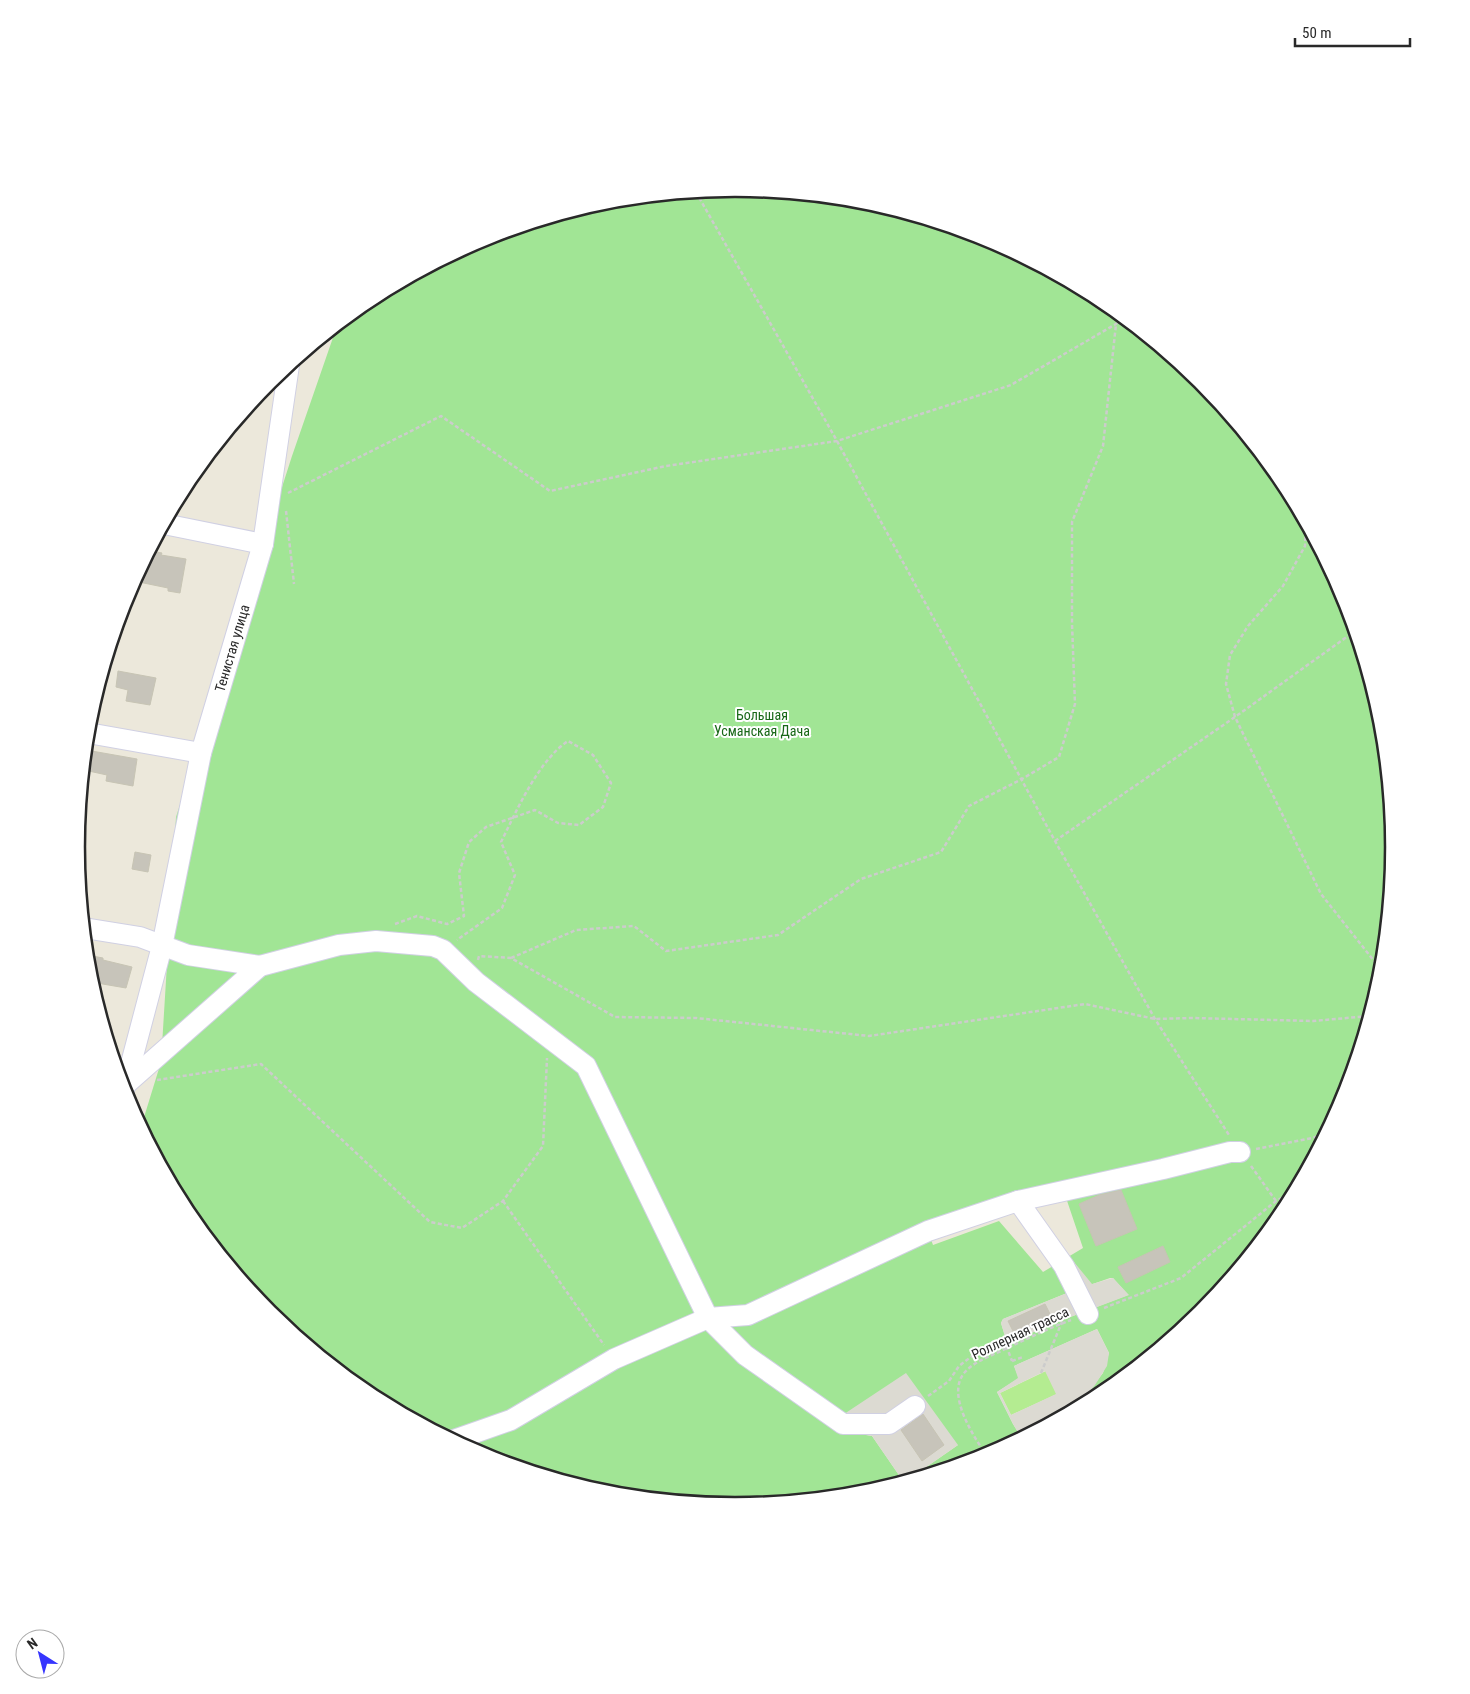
<svg xmlns="http://www.w3.org/2000/svg" width="1470" height="1694" viewBox="0 0 1470 1694" font-family="'Roboto Condensed',sans-serif">
<style>
.green{fill:#a1e595;fill-rule:evenodd}
.pitch{fill:#b4ec91}
.plaza{fill:#dcdad2;fill-rule:evenodd}
.building{fill:#c7c4ba;stroke:#c7c4b4}
.lines{fill:none;stroke-linecap:round;stroke-linejoin:round}
.minor-casing{stroke:#d0d0e3;stroke-width:22}
.path{stroke:#ccc;stroke-width:2.5;stroke-dasharray:4 2.5;stroke-linecap:butt}
.minor{stroke:#fff;stroke-width:20}
.path-bridge{stroke:#ccc;stroke-width:2.5;stroke-dasharray:4 2.5;stroke-linecap:butt}
.labels{text-anchor:middle;dominant-baseline:central;stroke-width:4;stroke-linejoin:round;paint-order:stroke}
.street-label{font-size:14px;fill:#292929;stroke:#fff}
.park-label{font-size:14px;fill:#196818;stroke:#fff}
.rim{fill:none;stroke:#292929;stroke-width:2.5}
</style>
<rect width="100%" height="100%" fill="#ece8db"/>
<path class="green" d="M735,188l129,13 123,38 114,60 100,82 82,100 61,114 37,124 13,128 -13,129 -38,123 -60,114 -82,100 -100,82 -25,13 27,-35 6,-20 -12,-24 -83,37 5,12 -22,14 16,32 8,13 -34,19 -21,6 -4,-4 -14,9 -39,12 49,-34 -104,-12 18,3 31,45 -40,12 -128,13 -129,-13 -123,-38 -114,-60 -100,-82 -82,-100 -46,-86 20,-65 15,-245 116,-361 45,-130 32,-27 114,-61 124,-37zM1061,1183l22,65 -40,24 -44,-51 -66,24 -7,-19zM1110,1278h3l15,17 -63,24 -58,24 -6,-20 2,-4 64,-26z"/>
<path class="pitch" d="M1046,1371l11,23 -46,21 -11,-22z"/>
<path class="plaza" d="M1074,1262l18,22 21,-6 16,17 -64,24 -58,24 -6,-20 2,-4 64,-26 -9,-21z
M1097,1329l12,24 -2,13 -12,19 -19,23 -55,29 -8,-13 -16,-32 21,-14 -4,-12zM1045,1371l11,23 -45,21 -11,-22z
M906,1373l52,72 -49,34 -6,2 -31,-45 -18,-3 -22,-11z"/>
<path class="building" d="M150,551l12,2 -1,2 25,4 -6,34 -12,-2v-3l-34,-7z
M118,671l38,7 -6,27 -24,-4 2,-11 -12,-3z
M86,750l51,9 -4,27 -27,-5 1,-6 -23,-5z
M135,852l16,3 -3,17 -16,-3z
M87,955l16,3v2l29,7 -6,21 -35,-6z
M1121,1190l16,39 -41,17 -17,-42 20,-9z
M1163,1246l7,16 -44,21 -8,-16z
M1045,1304l6,12 -37,17 -6,-12z
M923,1414l21,31 -22,16 -21,-31z"/>
<g class="lines">
<g class="minor-casing">
<g id="minor">
<path d="M164,524l99,20"/>
<path d="M88,733l113,20"/>
<path d="M84,928l56,9 48,18 72,11 -135,119"/>
<path d="M260,966l79,-21 37,-4 57,5 10,4 33,32 110,84 122,252 37,37 98,69h46l26,-18"/>
<path id="s1" d="M124,1090l38,-144 39,-193 62,-209 26,-179"/>
<path d="M1018,1201l145,-32 67,-17h10"/>
<path d="M454,1440l57,-20 103,-61 94,-41 40,-3 180,-84 90,-30 46,65 24,48"/>
</g>
</g>
<path class="path" d="M696,192l141,249 218,400 100,178 74,116
M288,493l153,-77 109,75 116,-25 171,-25 174,-56 105,-61 6,-7
M286,511l8,73
M1306,524l-1,22 -22,40 -35,40 -18,29 -4,29 9,33 86,177 61,77
M1055,841l180,-124 120,-86
M395,924l22,-8 30,8 17,-8 -5,-43 10,-31 17,-15 49,-17 23,13 21,2 24,-18 8,-24 -18,-28 -25,-14c-30,20 -51,69 -67,101l14,33 -13,33 -45,32
M511,958l65,-28 58,-4 32,25 112,-16 83,-56 80,-27 28,-46 53,-27 37,-22 16,-53 -3,-81v-101l31,-76 13,-122
M478,960l1,-4 32,2 104,59 81,1 173,18 216,-32 70,15 38,-1 120,3 56,-5
M157,1080l104,-16 169,158 32,6 41,-27 40,-55 4,-88
M1256,1149l56,-11 13,-4
M1251,1166l25,35
M503,1201l101,144
M1104,1308l77,-30 95,-77 19,-10
M1004,1340l9,-3
M1012,1361l11,-4
M1041,1373l25,-61
M928,1396l21,-15 10,-15 21,-16 88,-40
M480,1454l7,-7
M987,1456c-13,-19 -42,-62 -22,-84 9,-10 23,-15 36,-21 23,-11 46,-22 70,-31"/>
<use href="#minor" class="minor"/>
<path class="path-bridge" d="M1004,1340l8,21"/>
</g>
<g class="labels">
<g class="street-label">
<text stroke="none"><textPath href="#s1" startOffset="455">Тенистая улица</textPath></text>
<text transform="translate(1020 1333) rotate(-25)">Роллерная трасса</text>
</g>
<g class="park-label">
<text x="762" y="715">Большая<tspan x="762" dy="16">Усманская Дача</tspan></text>
</g>
</g>
<path d="M0 0H1470V1694H0ZM85 847a650 650 0 1 1 1300 0a650 650 0 1 1-1300 0Z" fill="#fff" fill-rule="evenodd"/>
<path class="rim" d="M85 847a650 650 0 1 1 1300 0a650 650 0 1 1-1300 0Z"/>
<g transform="translate(40 1654) rotate(324)"><circle r="24" fill="#ffffff" stroke="#a9a9a9"/>
<path d="M0-4L9 19L0 12L-9 19Z" fill="#3635fe"/>
<text y="-8" font-size="14" font-weight="bold" text-anchor="middle" fill="#292929">N</text>
</g>
<path d="M1295 38v8h115v-8" fill="none" stroke="#292929" stroke-width="2.5"/>
<text x="1302" y="38" font-size="15" fill="#292929" stroke="#ffffff" stroke-width="4" paint-order="stroke">50 m</text>
</svg>
